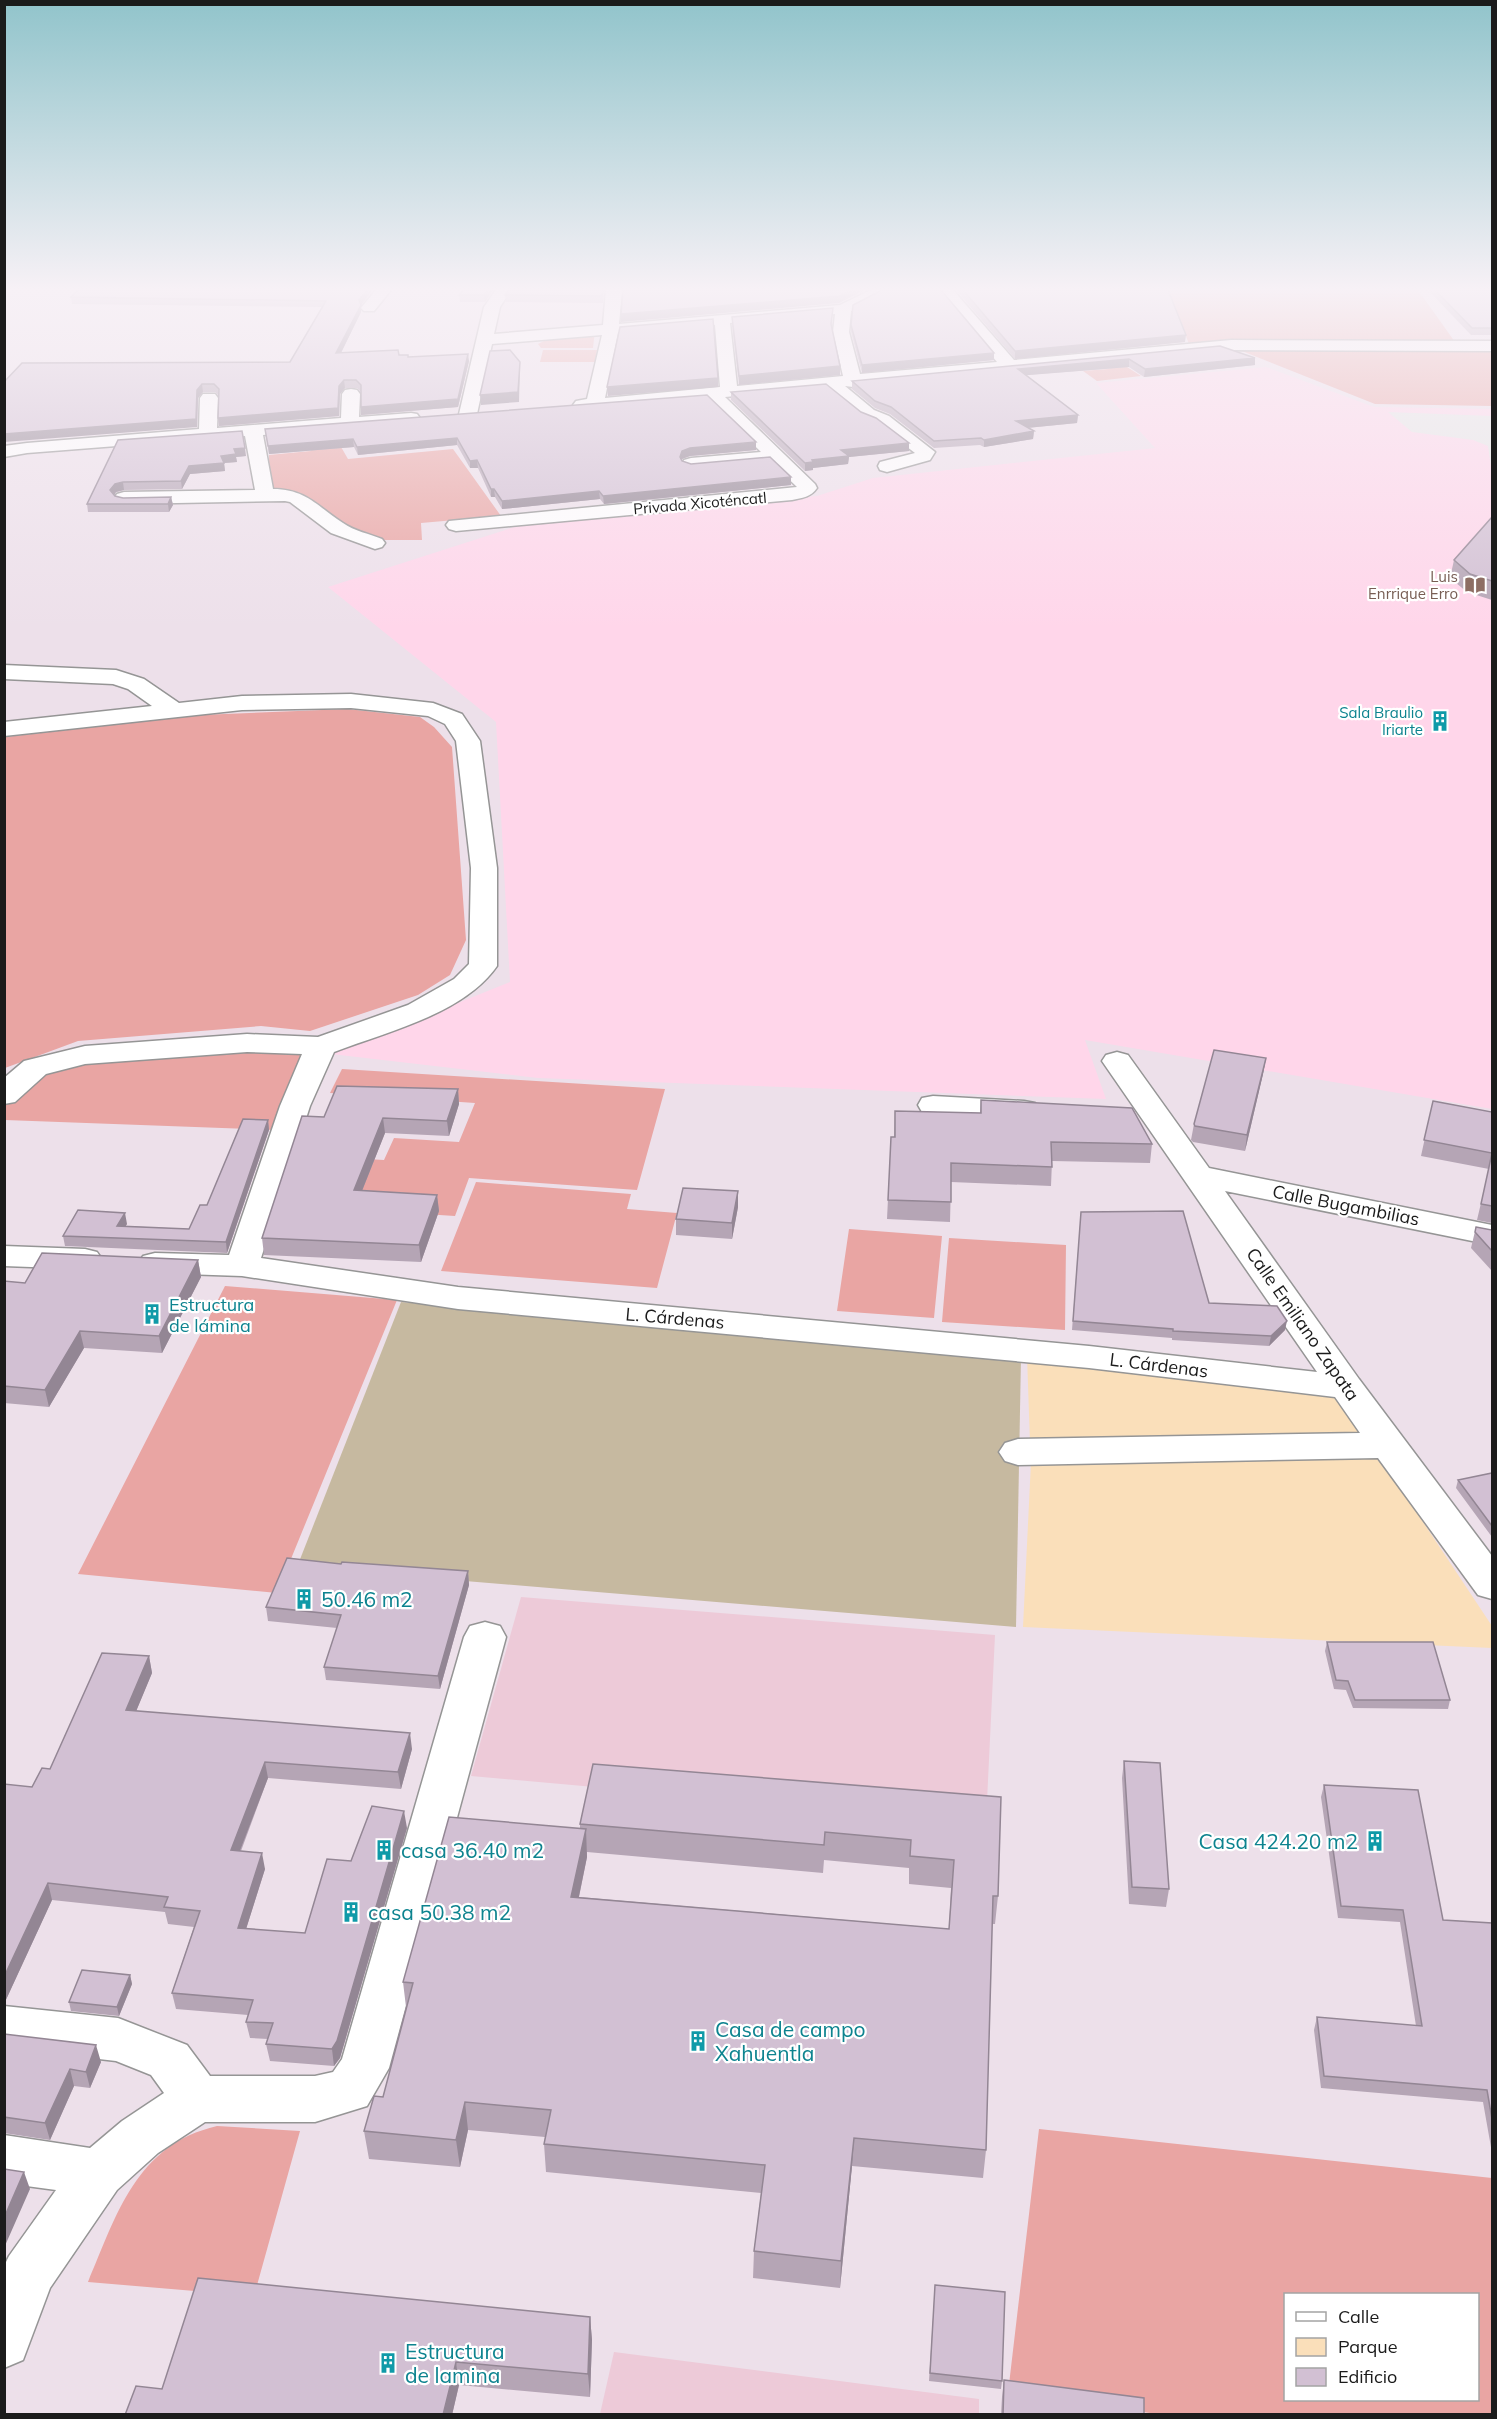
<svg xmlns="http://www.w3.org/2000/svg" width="1497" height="2419" viewBox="0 0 1497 2419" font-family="Mulish,sans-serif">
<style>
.education{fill:#ffd6ea}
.farmland{fill:#edcad8}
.grass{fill:#e9a5a3;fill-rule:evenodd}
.cemetery{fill:#c6b9a0}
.park{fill:#fadfba}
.parking{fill:#e7e7e7}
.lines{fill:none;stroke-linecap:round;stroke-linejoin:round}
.minor-casing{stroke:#959595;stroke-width:3}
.minor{fill:#fff;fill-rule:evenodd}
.wall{fill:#b5a5b5;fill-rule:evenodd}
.shaded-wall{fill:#938694}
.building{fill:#d2c0d3;stroke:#938694;stroke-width:1.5}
.labels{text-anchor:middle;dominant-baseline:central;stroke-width:4.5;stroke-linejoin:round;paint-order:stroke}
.far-street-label{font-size:15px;fill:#1b1b1b;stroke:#fff}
.far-education-label{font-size:15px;fill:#785e54;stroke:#fff;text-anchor:end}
.far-culture-label{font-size:15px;fill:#0d838f;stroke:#fff;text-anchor:end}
.street-label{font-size:18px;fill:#1b1b1b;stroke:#fff}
.culture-label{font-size:18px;fill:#0d838f;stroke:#fff;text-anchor:start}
.near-culture-label{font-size:21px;fill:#0d838f;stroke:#fff;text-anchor:start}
</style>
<rect width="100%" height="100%" fill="#ede0ea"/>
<path class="education" d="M1266,367l108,40 118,2v700l-407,-69 21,59 -568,-21 -207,-24 179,-72 -14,-260 -168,-135 199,-64 290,-27 56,-18 282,-30 -59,-65z"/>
<path class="farmland" d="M521,1597l474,38 -9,187 -515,-46z
M614,2352l365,47v15h-379z"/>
<path class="grass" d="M1168,290h250l37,52 -216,-2 -50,4z
M595,330l-2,18h-52l-3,-4 8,-4 -4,-4z
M1261,346l231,2v58l-117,-2 -138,-55z
M543,350h54l-2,12h-55z
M1113,358l28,18 -44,5 -14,-10 25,-2z
M329,426l19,33 105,-10 48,67 -80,7 1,17h-45l-33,-12 -41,-30 -34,-5v-38l42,-4 -6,-16z
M347,709l73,8 14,10 18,20 14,193 -16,35 -32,20 -108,36 -49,-5 -183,15 -73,27v-331l195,-22z
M248,1048l60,4 -31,78 -272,-10v-14l35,-37 49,-11z
M342,1069l323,20 -28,101 -168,-12 -14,38 -125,-8 18,-50 36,2 10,-22 65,4 16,-39 -145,-10z
M476,1182l155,12 -4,15 50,4 -20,75 -216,-17z
M849,1229l93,7 -8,82 -97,-7z
M949,1238l117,7 -1,85 -123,-8z
M225,1286l172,14 -120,293 -199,-19z
M217,2126l83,5 -46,165 -166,-14c29,-68 48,-137 129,-156z
M1039,2129l453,49v236h-335l-149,-21zM1286,2294h192v106h-192z"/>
<path class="cemetery" d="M401,1302l620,55 -5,270 -719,-60z"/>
<path class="park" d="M1027,1356l306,33 28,44 -331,10z
M1376,1451l116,175v22l-469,-21 8,-165z"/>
<path class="parking" d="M1388,412l104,4v57l-4,-27 -15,-6 -61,-8z"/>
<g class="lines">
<g class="minor-casing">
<path id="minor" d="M376,290h15l-17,21h-10l-3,-3z
M496,290h15l-11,17 -6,27 109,-9 3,-35h16l-3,34 221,-19 31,-15h20l-40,21 -2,21 11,42 137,-12 -59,-72h15l61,70 217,-20 261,1v10l-261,-1 -371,34 -7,3 -8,-1 29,24 15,6 46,36 -5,8 -43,12 -7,-2 -2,-4 2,-4 35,-9 -38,-29 -15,-6 -36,-31 -101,10 90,87 2,4c-6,9 -15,10 -25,12l-336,31 -7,-2 -3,-4 3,-4 348,-34 -26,-25 -80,8 -7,-2 -2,-4 2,-4 7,-2 70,-6 -54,-53 -125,11 -6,-1 -3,-4 3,-4 11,-2 15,-64 -110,9 -15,70 -3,4h-12l-3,-4 25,-107zM835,314l-2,18 10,44 -106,10 -7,-63zM715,325l5,62 -115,11 13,-65z
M351,389l6,1 3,4 -1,23 52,-4 6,1 3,4 -3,4 -6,1 -148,12 10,54c33,0 45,18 70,34 11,8 27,11 39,16l3,4 -3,4 -7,2 -44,-16 -41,-31 -5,-1 -161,3 -7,-2 -3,-4 3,-4 7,-2 131,-2 -10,-54 -218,17 -23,4v-11l23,-3 172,-14 1,-31 3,-4h12l3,4 -1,30 124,-10 1,-24 3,-4z
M4,665l112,5 28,9 35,24 63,-7 109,-2 82,9 29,11 18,27 17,127v98c-33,48 -111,66 -163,86l-24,54 -49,152 197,29 631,59 228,26 -215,-311 4,-6 11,-3 11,3 81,113 283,57v20l-267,-54 134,188 133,177v43l-14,-4 -100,-137 -360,7 -13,-4 -6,-9 6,-9 13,-4 342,-6 -25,-36 -246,-29 -631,-59 -216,-33 -87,-3 -12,-3 -5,-7 5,-7 12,-3 74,2 51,-149 22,-52 -55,-2 -162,12 -39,10 -31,28 -11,2v-26l20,-17 61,-15 162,-12 71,3 90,-32 46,-26 15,-15 2,-96 -15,-127 -11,-17 -17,-8 -77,-8 -109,2 -238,26v-14l148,-16 -24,-17 -15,-5 -109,-5z
M933,1096l91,5 11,2 5,7 -5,7 -11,2 -91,-5 -11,-2 -4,-7 4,-7z
M4,1246l81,3 12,3 5,7 -5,7 -12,3 -81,-3z
M485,1622l15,4 6,11 -117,431 -22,38 -52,16h-110l-47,31 -41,37 -67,98 -27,72 -19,8v-102l5,-10 47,-66 -52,-7v-48l86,13 32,-27 42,-28 -13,-18 -35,-14 -112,-13v-42l114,12 69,27 23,31h105l18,-4 9,-13 122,-422 6,-11z"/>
</g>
<use href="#minor" class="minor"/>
</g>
<path class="wall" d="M463,290h30l-8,12h-25l-1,-7z
M604,290l-1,13 -97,-1 -1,-7z
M956,290h212l17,52 -170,17z
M1428,290h64v45h-21z
M227,291l144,2 -10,12v7l-20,41 58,2 9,2 61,4 -11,46 -97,8v-23l-4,-4h-12l-5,6 -1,22 -120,10v-30l-4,-4h-12l-5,6 -1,29 -193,-45 286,-20 32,-55 -250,-3 -1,-7z
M832,316l-1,10 9,49 -101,10 -7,-60v-8z
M851,325l143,28v7l-132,13 -11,-41z
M1220,346l35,19 -111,12 -15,-10 -103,8 52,40 -1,8 -50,5 7,3 -1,8 -49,8 -4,-2 -46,3 -44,-34 -15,-6 -23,-19v-8z
M731,392l178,59 -60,6 -1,7 -35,4v2l-8,1 -74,-71z
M265,429l491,21 -66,6 -8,3 -1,1 10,4 100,21 -187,19 -4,-5 -98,10 -7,-12h-4l-13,-29h-8l-13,-23 -99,10 -4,-8 -85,7z
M118,440l128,16 -10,1 1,5 -13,1 1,8 -35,3 -8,15 -58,1 -8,2 -2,3 1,1 8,2 48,-1 2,8 -4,7h-81l-1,-8z
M1492,517v83l-25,-8 -17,-14 4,-18z
M1266,1058l-3,16 -18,77 -52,-9 -2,-2 3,-16z
M458,1089l1,15 -10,32 -64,-3 -23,58 75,4 2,16 -18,51 -157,-7 -2,-17 62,-121z
M981,1100l171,44 -2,19 -98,-2 -1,25 -100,-4 -1,40 -63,-3 4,-82h3l1,-26 85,2z
M1433,1101l59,11v111l-15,-3 12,-51 -68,-13z
M268,1120l1,10 -42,123 -162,-7 -2,-10 64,-12 -2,2 64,3 18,-24z
M738,1191v16l-6,32 -56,-4v-16z
M1081,1212l128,91 76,27 -16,16 -97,-6v-2l-100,-8z
M1476,1227l16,3v41l-21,-23z
M198,1260l3,17 -39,76 -78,-5 -35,59 -45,-4v-122l21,2z
M1492,1473v64l-36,-49 2,-8z
M341,1564l127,7 1,14 -29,104 -114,-9 -2,-13 13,-39 -69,-7 -2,-14z
M1327,1642l123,58 -2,9 -95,-1 -7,-18 -12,-1 -9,-38z
M149,1656l3,17 -16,38 276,38 -11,40 -133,-11 -27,73 24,18 -19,60 59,4 46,-72 56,-33 -67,230 -6,8 -64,-5 -4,-17 2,-5 -18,-1 -4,-16 2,-7 -72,-6 -4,-16 22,-66 -26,-3 -3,-12 -113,-12 -48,104v-220l28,3 18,-18z
M1124,1761l45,128 -3,18 -37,-3 -7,-126z
M1324,1785l119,135 49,3v230l-9,-51 -162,-14 -7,-58 3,-13 99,9 -16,-104 -62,-4 -17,-121z
M1001,1797l-3,99 -3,28h-3l-6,226 -3,28 -131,-12 -12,122 -87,-10 1,-27 7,-58 -215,-21 -2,-28 1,-7 -77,-7 -8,37 -91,-8 -5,-28 19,-34 23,-90 -3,-25 177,-153v-5zM587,1852l236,21 1,-13 85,8v16l42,4 -2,41 -370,-32 8,-40z
M130,1975l2,9 -13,32 -48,-5 -2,-9z
M4,2034l97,28 -11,26 -16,-2 -24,54 -46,-7z
M935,2285l67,96 -1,8 -72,-8z
M590,2317l2,23 -2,57 -131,-12 -7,30h-327l37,-26z
M1004,2380l140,35h-143l1,-18z"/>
<path class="shaded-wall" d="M367,290h5l-11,15v7l-24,49 -1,-8 23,-53z
M488,290h5l-8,12 -1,-7z
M851,290h14l-26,13 -218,19v-8z
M1186,335l-1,7 -170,17v-8z
M994,353v7l-132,13v-8z
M468,354l1,7 -11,46 -97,8v-8z
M1255,358v7l-111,12 1,-8z
M1129,359v8l-112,9 1,-7z
M520,362l-1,40 -38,3 -1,-10z
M840,366v9l-101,10v-9z
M718,378v9l-110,9 -1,-9z
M344,380l1,8 -5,6 -1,22 -120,10 -1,-8 121,-32z
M202,384l1,8 -5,6 -1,29 -193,15v-8l193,-44z
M1078,415l-1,8 -62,6 1,-8z
M1034,431l-1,8 -49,8v-7z
M457,438v7l-99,10 -1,-8z
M353,439l1,8 -85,7 -1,-8z
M756,442v8l-66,6 -8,3 -2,6v-8l2,-6 8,-3z
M909,443v8l-60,6 -1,7 -35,4v2l-8,1v-8l36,-13z
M245,448l1,8 -10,1 1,5 -13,1 1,8 -35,3 -8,15 -1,-8 8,-15 45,-17z
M477,460l1,8h-8v-7z
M791,477v8l-187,19 -1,-8z
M123,482l1,8 -8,2 -4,6 -2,-8 5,-6z
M491,489h3l1,8h-4z
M599,491l1,8 -98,10v-8z
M171,497l2,8 -4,7 -1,-8z
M1266,1058l-3,16 -18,77 2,-16z
M458,1089l1,15 -10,32 -2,-15z
M383,1118l2,15 -29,73 -2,-16z
M268,1120l1,10 -42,123 -1,-11z
M738,1191v16l-6,32v-16z
M437,1195l2,16 -18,51 -2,-17z
M125,1213l2,11 -8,13 -2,-11z
M198,1260l3,17 -39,76 -3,-17z
M1287,1321l-2,9 -16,16 2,-10z
M80,1331l4,17 -35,59 -4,-17z
M468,1571l1,14 -29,104 -2,-13z
M149,1656l3,17 -22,53 -4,-16z
M410,1733l2,16 -11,40 -3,-17z
M265,1762l3,16 -34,88 -3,-16z
M404,1811l3,17 -67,230 -6,8 -2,-17z
M586,1829l1,28 -14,68 -2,-28z
M262,1853l3,16 -24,76 -3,-17z
M48,1883l4,17 -48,104v-27z
M130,1975l2,9 -13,32 -2,-9z
M96,2045l5,17 -11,26 -4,-16z
M70,2069l4,17 -24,54 -5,-17z
M465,2102l3,28 -8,37 -4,-27z
M854,2138l-2,28 -12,122 1,-27z
M24,2172l6,17 -26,59v-30z
M590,2317l2,23 -2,57 -2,-23z
M456,2362l3,23 -7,30h-9z"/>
<path class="building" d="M78,290h147l2,1 2,-1h138l-8,10 2,5 -25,48 62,-3 1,5h9v2l60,-3 -10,45 -97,8v-22l-5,-5h-12l-5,6 -1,22 -120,10 1,-29 -5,-5h-12l-5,6 -1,29 -192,15v-52l18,-19 268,-1 36,-61 -255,-4z
M463,290h25l-4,5h-25z
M509,290h94l-1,6 -97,-1z
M623,290h228l-11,6 -219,18z
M882,290h59l53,63 -132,12 -11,-40 2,-20z
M963,290h205l18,45 -171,16z
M1435,290h57v38h-20z
M833,308l-2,16 9,42 -101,10 -7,-59z
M713,319l5,59 -111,9 13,-60z
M1220,346l35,12 -110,11 -16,-10 -111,10 60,46 -62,6 18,10 -50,9 -3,-2 -47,3 -43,-34 -16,-6 -23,-20z
M510,350l10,12 -2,30 -38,3 10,-44z
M826,384l35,28 15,6 33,25 -68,7 8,6 -37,4 1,2 -8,1 -74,-71z
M707,395l49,47 -66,6 -8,3 -2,6 2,4 9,3 79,-7 21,20 -188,19 -4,-5 -97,10 -8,-12h-3l-14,-29 -7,1 -13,-23 -100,9 -4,-8 -85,7 -3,-17z
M242,431l3,17 -11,1 2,5 -15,2 3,7 -35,3 -8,15 -58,1 -8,2 -5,6 5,6 8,2 48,-1 -3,7h-81l31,-64z
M1492,517v64l-22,-7 -16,-14z
M1214,1050l52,8 -19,77 -52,-9 -1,-2z
M337,1086l121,3 -11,32 -64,-3 -29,72 83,5 -18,50 -157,-7 40,-122 22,1z
M981,1100l151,8 20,36 -101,-2 1,25 -101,-4v39l-63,-2 3,-63h4v-26l86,2z
M1433,1101l59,11v94l-11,-2 11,-51 -68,-13z
M243,1119l25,1 -42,122 -163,-6 15,-26 47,3 -8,13 72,3 11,-24h7z
M683,1188l55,3 -6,32 -56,-4z
M1183,1211l26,92 68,3 10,15 -16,15 -98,-5v-2l-100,-8 8,-109z
M1476,1227l16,3v21l-17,-19z
M42,1253l156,7 -39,76 -79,-5 -35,59 -41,-4v-105l21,2z
M1492,1473v53l-34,-46z
M287,1558l54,6 1,-2 126,9 -30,105 -114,-9 17,-52 -75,-8z
M1327,1642h106l17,58h-95l-7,-19 -12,-1z
M102,1653l47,3 -23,54 284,23 -12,39 -133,-10 -34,88 31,3 -24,75 67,5 22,-74 24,2 21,-55 32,5 -67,230 -5,8 -66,-5 7,-21 -27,-1 7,-22 -81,-7 28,-82 -36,-4 4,-10 -120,-14 -44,94v-193l28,3 10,-19 8,1z
M1124,1761l36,2 9,126 -37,-2z
M593,1764l408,33 -3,99h-5l-7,254 -132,-12 -13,123 -87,-10 11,-86 -221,-21 7,-34 -86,-8 -9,38 -92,-9 10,-35 9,1 30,-114 -10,-1 46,-165 137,12 -15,68 378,32 5,-69 -44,-4 1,-16 -86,-8 -1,13 -244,-21z
M1324,1785l94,5 25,130 49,3v196l-5,-29 -163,-14 -7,-59 105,9 -19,-116 -62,-4z
M82,1970l48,5 -13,32 -48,-5z
M4,2034l92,11 -10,27 -16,-3 -25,54 -41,-6z
M4,2169l20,3 -20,46z
M198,2278l392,39 -2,57 -132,-12 -13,53h-318l11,-29 26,3z
M935,2285l70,7 -3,89 -72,-8z
M1004,2380l140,18v17h-141z"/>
<linearGradient id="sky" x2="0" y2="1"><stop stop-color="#91c4cb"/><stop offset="0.46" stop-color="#f7f1f6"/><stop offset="1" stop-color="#f7f1f6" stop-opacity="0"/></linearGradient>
<rect width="1497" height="629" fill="url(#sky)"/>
<defs>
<g id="library-bare" transform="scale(1.62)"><path d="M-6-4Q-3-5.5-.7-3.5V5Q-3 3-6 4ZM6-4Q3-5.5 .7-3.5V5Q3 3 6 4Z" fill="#8d6e63" stroke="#fff" stroke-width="2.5" paint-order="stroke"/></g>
<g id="building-bare" transform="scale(1.62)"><path d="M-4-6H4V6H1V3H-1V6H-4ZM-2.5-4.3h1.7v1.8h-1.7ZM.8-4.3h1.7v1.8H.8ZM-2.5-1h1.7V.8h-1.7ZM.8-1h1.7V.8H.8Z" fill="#0f9aa8" stroke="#fff" stroke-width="2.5" paint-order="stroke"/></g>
</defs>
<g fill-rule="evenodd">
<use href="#library-bare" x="1475" y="585"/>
<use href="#building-bare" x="1440" y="721"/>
<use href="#building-bare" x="152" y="1314"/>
<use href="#building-bare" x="304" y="1599"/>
<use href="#building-bare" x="1375" y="1841"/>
<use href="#building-bare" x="384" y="1850"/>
<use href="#building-bare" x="351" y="1912"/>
<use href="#building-bare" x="698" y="2041"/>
<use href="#building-bare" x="388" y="2363"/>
</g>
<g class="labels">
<g class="far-street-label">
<text transform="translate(700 503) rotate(-5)">Privada Xicoténcatl</text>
</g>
<g class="far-education-label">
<text x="1458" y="576">Luis<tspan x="1458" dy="17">Enrrique Erro</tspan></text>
</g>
<g class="far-culture-label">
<text x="1423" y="712">Sala Braulio<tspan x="1423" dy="17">Iriarte</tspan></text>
</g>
<g class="street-label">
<text transform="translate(1346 1205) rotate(11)">Calle Bugambilias</text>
<text transform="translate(675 1318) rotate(5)">L. Cárdenas</text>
<text transform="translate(1303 1324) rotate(55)">Calle Emiliano Zapata</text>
<text transform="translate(1159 1365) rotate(7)">L. Cárdenas</text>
</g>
<g class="culture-label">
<text x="169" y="1304">Estructura<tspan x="169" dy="21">de lámina</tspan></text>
</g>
<g class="near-culture-label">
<text x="321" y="1599">50.46 m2</text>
<text x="1358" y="1841" text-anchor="end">Casa 424.20 m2</text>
<text x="401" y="1850">casa 36.40 m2</text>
<text x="368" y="1912">casa 50.38 m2</text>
<text x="715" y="2029">Casa de campo<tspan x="715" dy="24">Xahuentla</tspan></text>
<text x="405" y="2351">Estructura<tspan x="405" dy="24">de lamina</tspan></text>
</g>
</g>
<rect width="1497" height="2419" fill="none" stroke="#1b1b1b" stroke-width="12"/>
<rect x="1284" y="2293" width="195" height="108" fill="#ffffff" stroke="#a4a4a4" stroke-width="1.5"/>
<rect x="1296" y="2312" width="30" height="9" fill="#ffffff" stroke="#a4a4a4" stroke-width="1.5"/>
<text x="1338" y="2323" font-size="18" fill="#1b1b1b">Calle</text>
<rect x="1296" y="2338" width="30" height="18" fill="#fadfba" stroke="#a4a4a4" stroke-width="1.5"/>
<text x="1338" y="2353" font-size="18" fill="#1b1b1b">Parque</text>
<rect x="1296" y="2368" width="30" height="18" fill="#d2c0d3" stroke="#a4a4a4" stroke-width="1.5"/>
<text x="1338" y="2383" font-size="18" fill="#1b1b1b">Edificio</text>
</svg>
